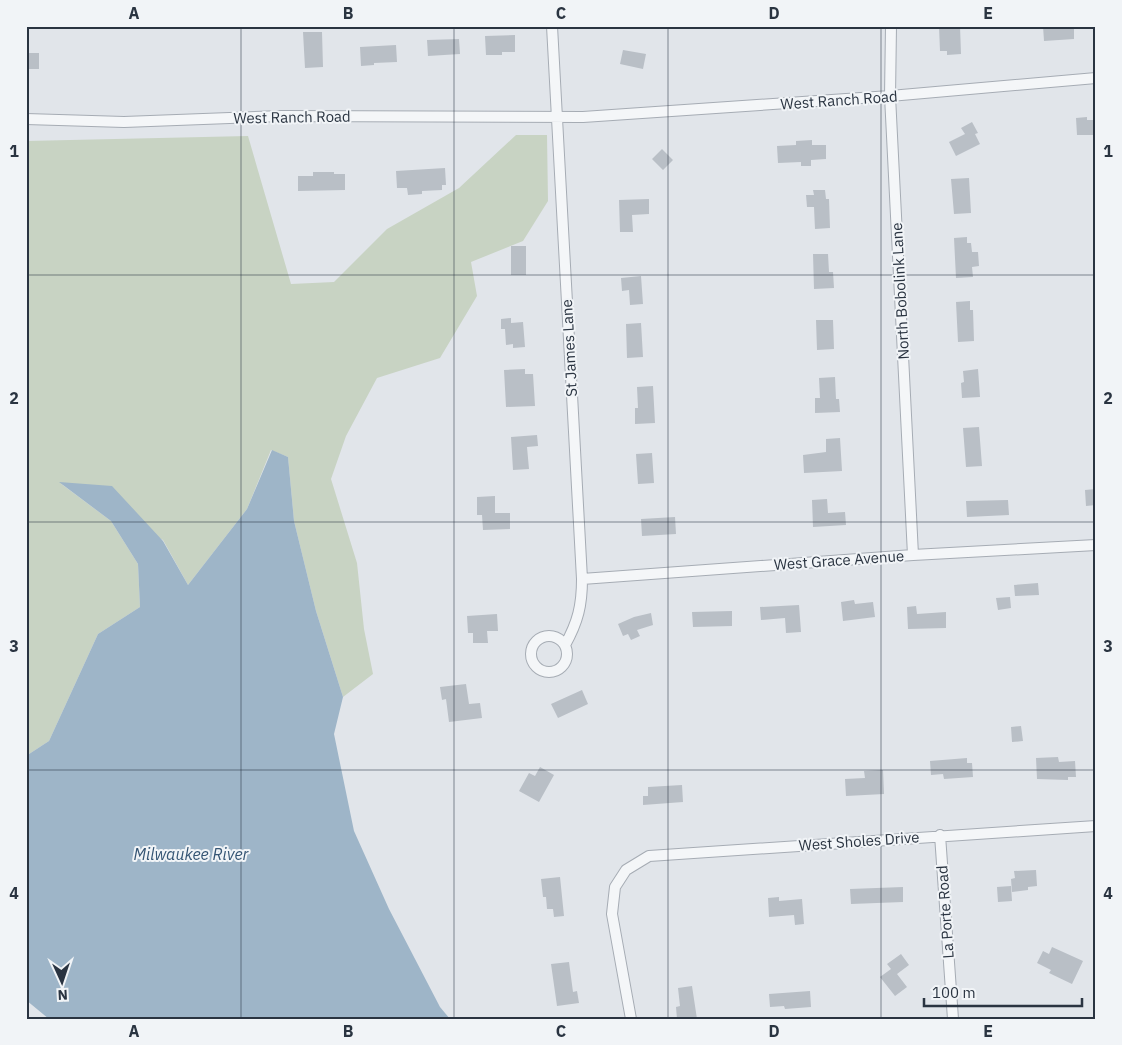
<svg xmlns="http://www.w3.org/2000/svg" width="1122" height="1045" viewBox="0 0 1122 1045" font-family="'IBM Plex Sans',sans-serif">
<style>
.green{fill:#c8d3c3}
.water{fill:#9eb5c8}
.building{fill:#b9bfc6}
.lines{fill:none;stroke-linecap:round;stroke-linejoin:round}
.street-casing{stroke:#a6acb4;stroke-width:12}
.street{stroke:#f4f6f8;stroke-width:10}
.grid{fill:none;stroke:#2a3441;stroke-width:1;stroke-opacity:0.55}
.labels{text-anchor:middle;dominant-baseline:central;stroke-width:4;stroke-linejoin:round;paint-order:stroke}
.street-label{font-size:15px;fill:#2a3441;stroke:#f1f4f7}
.water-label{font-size:16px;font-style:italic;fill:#355574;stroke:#f1f4f7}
.neatline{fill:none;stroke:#2a3441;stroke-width:2}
.grid-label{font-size:16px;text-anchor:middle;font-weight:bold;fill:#2a3441}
</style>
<rect width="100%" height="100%" fill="#e1e5ea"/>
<path class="green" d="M516,135h31l1,66 -25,40 -52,21 6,34 -37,62 -63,20 -31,58 -15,43 26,84 7,66 9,45 -30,23 -27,-86 -22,-90 -6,-64 -17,-7 -24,59 -59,76 -25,-45 -103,-57 51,38 27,43 2,43 -42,27 -49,107 -23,15v-615l222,-5 43,148 43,-2 53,-53 72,-41z"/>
<path class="water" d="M272,450l16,7 6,64 22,90 27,86 -9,37 20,97 35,78 51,98 10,12h-401l-23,-19v-244l23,-15 49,-107 42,-27 -2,-43 -27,-43 -52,-39 53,4 51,55 25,44 59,-76z"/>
<path class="building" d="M939,26h21l1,28 -14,1v-4h-7z
M1043,26h31v13l-30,2z
M303,32h19l1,35 -18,1z
M515,35v17h-13v3h-16l-1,-19z
M459,39l1,15 -32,2 -1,-16z
M396,45l1,17 -23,1v2l-13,1 -1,-19z
M623,50l23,4 -3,15 -23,-5z
M26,53h13v16h-13z
M1087,117v3h9v15h-19l-1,-17z
M972,122l6,11 -3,1 5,10 -24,12 -7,-14 16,-8 -4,-6z
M812,140v5h14v14l-15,1v6h-10v-4l-23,1 -1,-17 19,-1v-4z
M662,149l11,11 -10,10 -11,-11z
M445,168l1,17h-4v5l-20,1v3l-14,1 -1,-7h-10l-1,-17z
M313,172h21v2h11v16l-47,1v-15h15z
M969,178l2,35 -17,1 -3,-35z
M813,190h12l1,9h3l1,29 -15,1 -1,-22h-7l-1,-12h8z
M649,199v15l-17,1 1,17h-13l-1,-32z
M967,237v6h4l1,9h6l1,14 -7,1 1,10 -17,1 -2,-40z
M511,246h15v29h-15z
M813,254h15l1,18h4l1,16 -20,1z
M641,276l2,28 -13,1 -1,-15 -7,1 -1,-13z
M970,301v9h3l1,31 -16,1 -2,-40z
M511,318v5l12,-1 2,25 -12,1v-4l-7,1 -1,-16h-4v-10z
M816,320h17l1,29 -17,1z
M641,323l2,34 -16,1 -1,-34z
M525,369v5h8l2,32 -29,1 -2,-37z
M978,369l2,28 -18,1 -1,-15 3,-1 -1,-11z
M835,377l1,22h3l1,13 -25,1v-15h5l-1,-20z
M653,386l2,37 -20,1v-16h3l-1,-21z
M979,427l3,39 -16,1 -3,-39z
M537,435l1,11 -11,1 2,22 -16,1 -2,-33z
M840,438l2,33 -38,2 -1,-18 23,-3v-13z
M652,453l2,30 -16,1 -2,-30z
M1096,489v16l-10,1 -1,-16z
M495,496v17h15v16l-27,1 -1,-15h-5v-18z
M827,499l1,14 17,-1 1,13 -33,2 -1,-27z
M1008,500l1,15 -42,2 -1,-16z
M675,517l1,17 -34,2 -1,-17z
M1038,583l1,12 -24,1 -1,-11z
M1010,597l1,11 -13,2 -2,-12z
M854,600l1,4 18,-2 2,15 -32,4 -2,-19z
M799,605l2,27 -15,1 -1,-15 -24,2 -1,-13z
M916,606l1,8 29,-2v16l-38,1 -1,-22z
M732,611v15l-39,1 -1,-15z
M651,613l2,12 -16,5 3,6 -9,4 -3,-6 -5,2 -5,-12 16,-7z
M497,614l1,17h-11l1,12h-15v-10h-5l-1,-17z
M466,684l3,20 11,-1 2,15 -33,4 -3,-23 -4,1 -2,-13z
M582,690l6,14 -30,14 -7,-14z
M1021,726l2,15 -11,1 -1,-15z
M1058,757l1,5 16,-1 1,16h-8v3l-31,-1 -1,-21z
M967,758v5h5l1,14 -29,2 -1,-5 -12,1 -1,-14z
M540,767l14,8 -15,27 -20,-11 10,-18 6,3z
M883,770l1,24 -38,2 -1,-17 20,-1 -1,-7z
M682,785l1,17 -40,3v-9h5v-9z
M1036,870l1,16 -9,1v3l-16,2 -1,-13 4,-1 -1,-7z
M560,877l4,39 -10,1 -1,-8h-6l-1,-12h-3l-2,-18z
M1011,886l1,15 -14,1 -1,-15z
M903,887v15l-52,2 -1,-15z
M779,897v4l23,-2 2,25 -9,1 -1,-10 -25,2 -1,-19z
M1052,947l31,14 -11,23 -23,-11 2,-3 -14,-7 6,-12 6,3z
M901,954l8,11 -12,9 10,13 -12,9 -15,-19 11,-8 -4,-5z
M569,962l4,30 4,-1 2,12 -22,3 -6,-42z
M692,986l5,33h-20l-1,-12 4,-1 -2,-18z
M810,991l1,16 -26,2 -1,-3 -14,1 -1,-13z"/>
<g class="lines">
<g class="street-casing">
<path id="street" d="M552,26l30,553c0,26 -4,43 -17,66
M891,26l-1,70 23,459
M26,119l98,3 158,-6 301,1 307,-21 206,-18
M582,579l331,-24 183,-10
M531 654a18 18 0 1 1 36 0a18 18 0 1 1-36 0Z
M940,835l13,184
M631,1019l-19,-105 3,-27 11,-17 23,-14 447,-30"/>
</g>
<use href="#street" class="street"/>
</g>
<path class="grid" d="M241,26v993M454,26v993M668,26v993M881,26v993M26,275h1070M26,522h1070M26,770h1070"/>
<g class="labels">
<g class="street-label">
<text transform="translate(839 100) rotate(-4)">West Ranch Road</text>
<text transform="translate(292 117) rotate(-1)">West Ranch Road</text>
<text transform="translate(900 291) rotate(-93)">North Bobolink Lane</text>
<text transform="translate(569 348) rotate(-93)">St James Lane</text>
<text transform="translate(839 560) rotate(-4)">West Grace Avenue</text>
<text transform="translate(859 841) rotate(-4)">West Sholes Drive</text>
<text transform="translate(945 912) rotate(-94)">La Porte Road</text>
</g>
<g class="water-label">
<text x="191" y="854">Milwaukee River</text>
</g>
</g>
<rect width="1122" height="1045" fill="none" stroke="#f1f4f7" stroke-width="55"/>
<g transform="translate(62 982) rotate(177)" stroke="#f1f4f7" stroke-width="4" paint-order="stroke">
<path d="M0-4L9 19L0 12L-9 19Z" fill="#2a3441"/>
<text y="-8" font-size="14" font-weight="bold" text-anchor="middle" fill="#2a3441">N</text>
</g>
<path d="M924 998v8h158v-8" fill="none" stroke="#2a3441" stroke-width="2.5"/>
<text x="932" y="998" font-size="15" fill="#2a3441" stroke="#f1f4f7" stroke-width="4" paint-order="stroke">100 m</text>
<rect x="28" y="28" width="1066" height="990" class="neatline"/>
<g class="grid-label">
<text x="134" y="19">A</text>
<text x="348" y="19">B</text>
<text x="561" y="19">C</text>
<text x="774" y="19">D</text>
<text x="988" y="19">E</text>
<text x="14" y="157">1</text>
<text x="1108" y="157">1</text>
<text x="14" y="404">2</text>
<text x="1108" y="404">2</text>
<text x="14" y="652">3</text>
<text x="1108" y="652">3</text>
<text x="14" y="899">4</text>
<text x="1108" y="899">4</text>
<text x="134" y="1037">A</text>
<text x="348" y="1037">B</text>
<text x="561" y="1037">C</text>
<text x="774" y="1037">D</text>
<text x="988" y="1037">E</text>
</g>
</svg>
